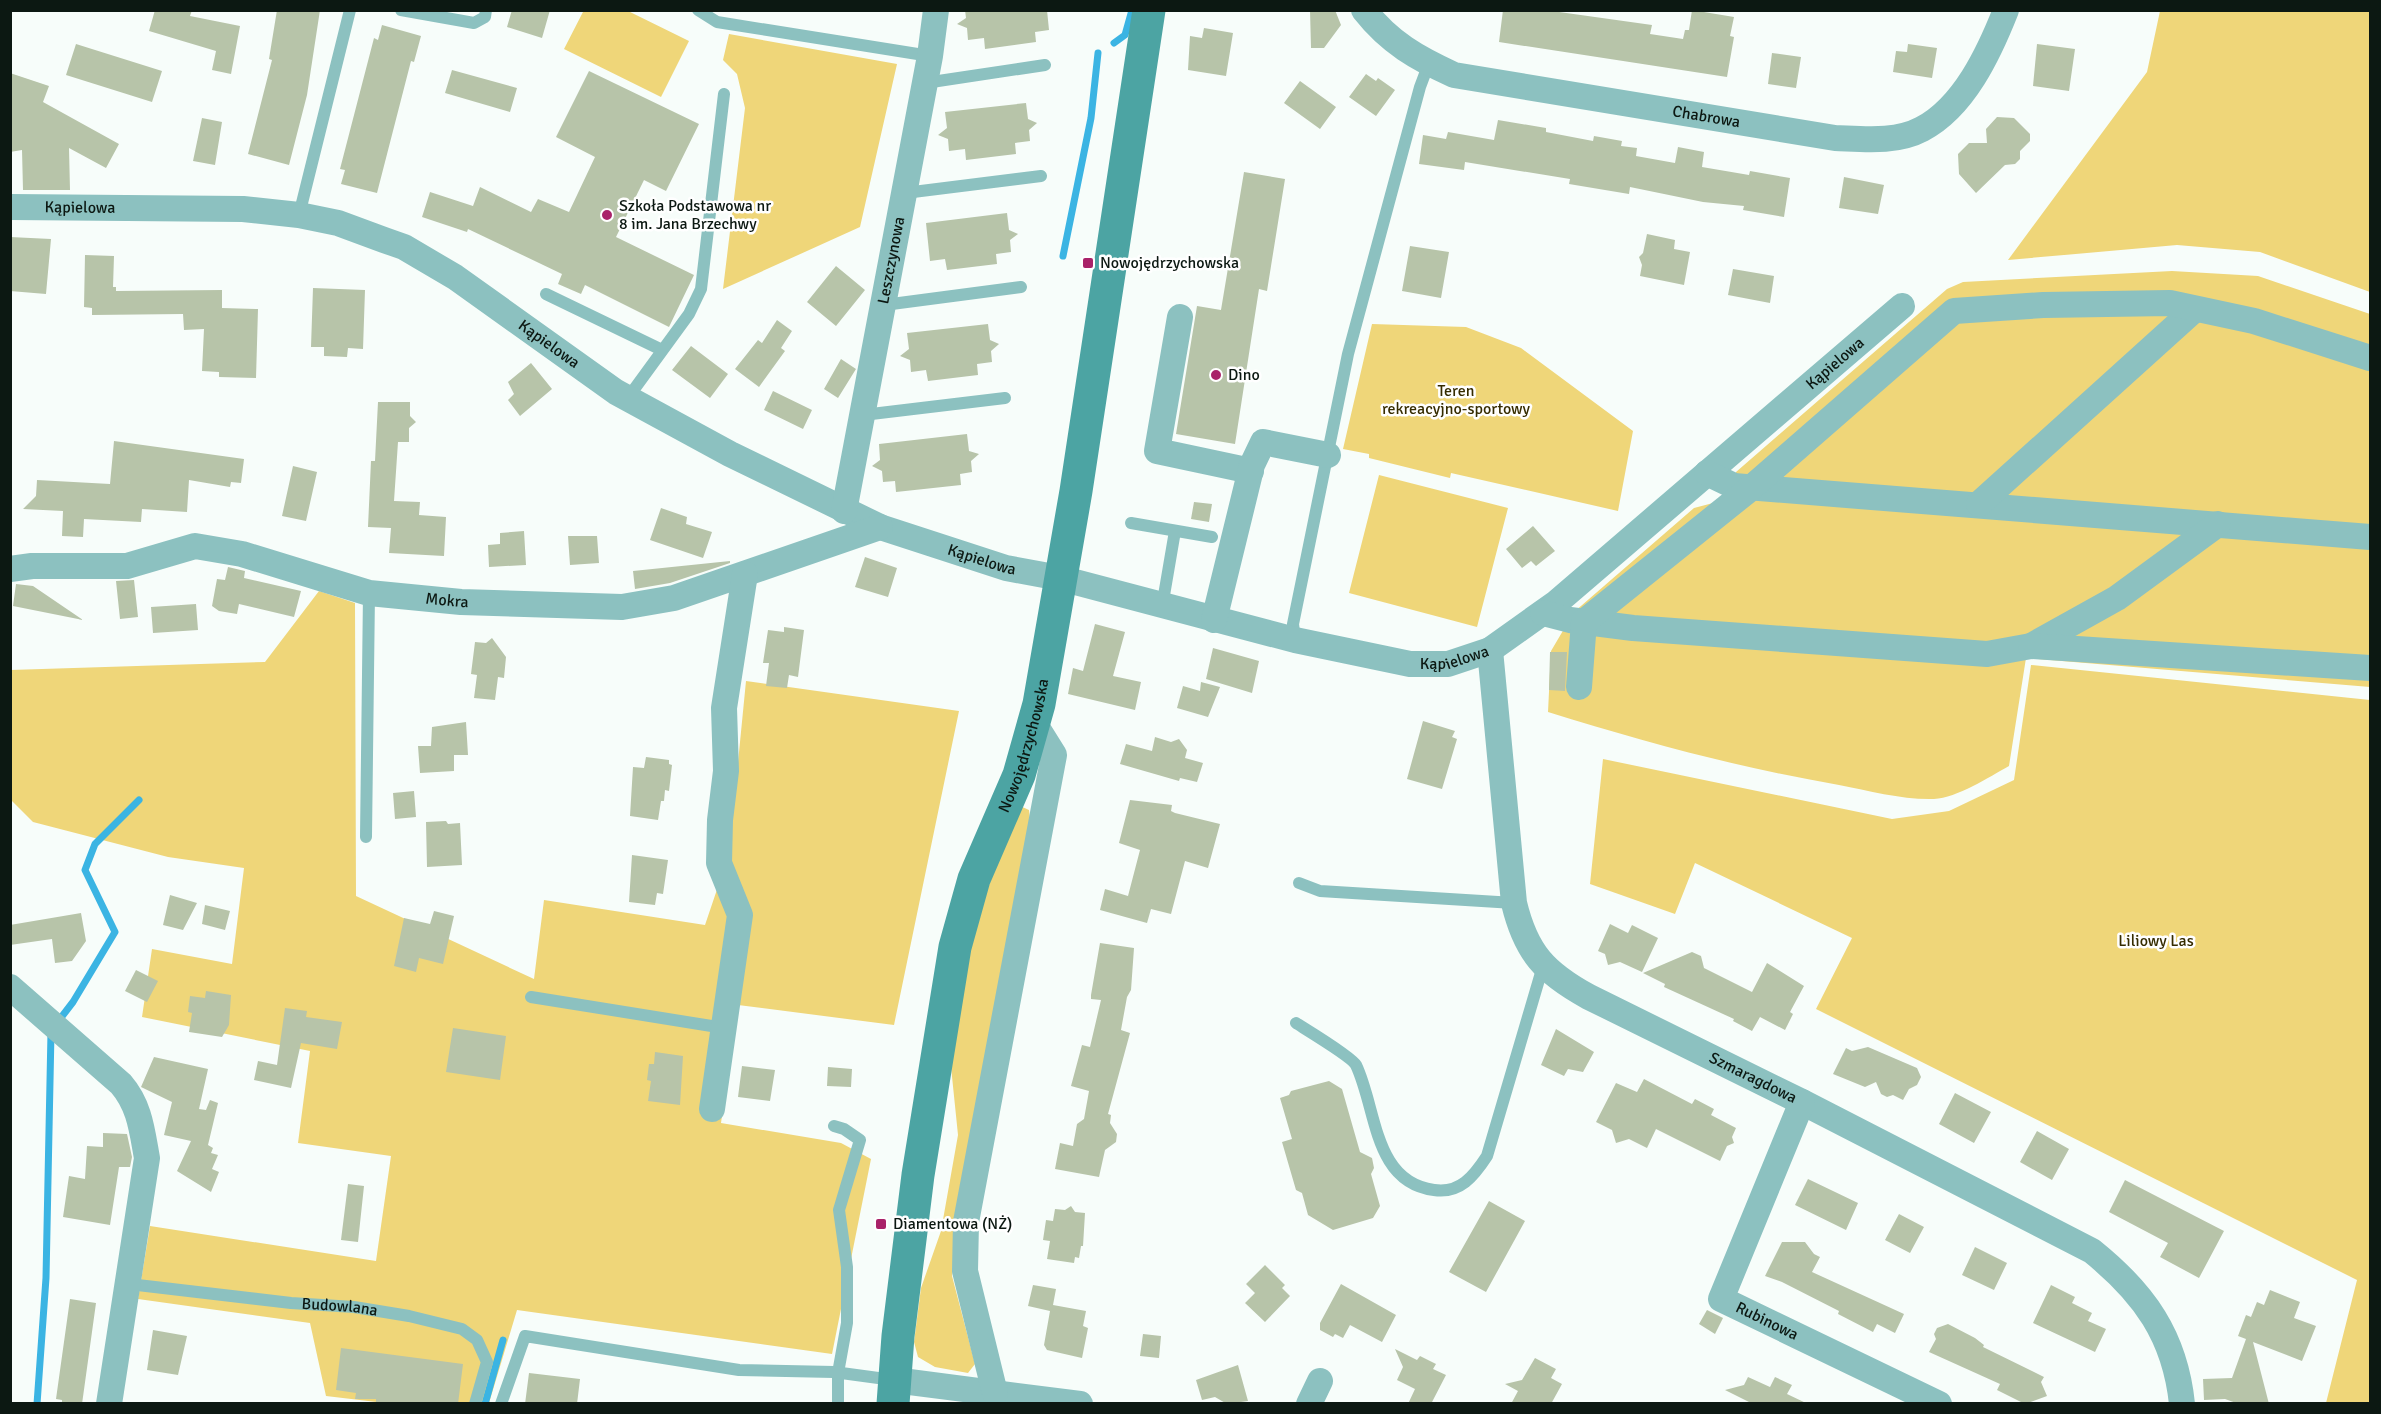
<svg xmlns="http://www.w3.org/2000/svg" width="2381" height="1414" viewBox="0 0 2381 1414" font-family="Signika,sans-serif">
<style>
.green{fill:#efd679}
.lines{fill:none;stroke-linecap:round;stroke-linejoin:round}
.stream{stroke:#3bb4e3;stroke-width:7}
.building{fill:#b7c4a9}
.lane{stroke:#8cc1c0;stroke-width:12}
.street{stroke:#8cc1c0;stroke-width:26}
.secondary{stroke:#4ca4a3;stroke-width:33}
.poi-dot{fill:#a92269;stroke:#fff;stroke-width:2}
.labels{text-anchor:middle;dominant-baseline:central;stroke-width:5;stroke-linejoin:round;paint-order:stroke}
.street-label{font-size:16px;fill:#0c1812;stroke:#fff}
.poi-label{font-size:16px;fill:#0c1812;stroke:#fff;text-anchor:start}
.park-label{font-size:16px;fill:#362c00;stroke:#fff}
</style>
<rect width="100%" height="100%" fill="#f7fdfa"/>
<path class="green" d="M584,10l44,1 61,30 -28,56 -97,-48z
M2160,11h210v281l-110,-40 -83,-7 -169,15 139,-188z
M729,34l168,30 -37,163 -137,62 22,-181 -8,-34 -14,-14z
M2172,271l86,5 112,38v373l-344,-29 -17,108c-20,11 -52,32 -75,33 -31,1 -64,-8 -95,-14 -99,-17 -195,-43 -291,-73l3,-61 23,-39 120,-104 38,-10 4,-26 211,-183 16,-7z
M1372,324l94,3 55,21 112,83 -15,80 -167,-38 -1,5 -81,-20v-4l-26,-5z
M1379,475l129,33 -31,119 -128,-34z
M319,591l36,12 1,293 178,83 10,-79 161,25 24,-71 17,-173 213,30 -65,314 -156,-20 -17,118 120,20 30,16 -39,195 -315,-44 -28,93h-104l-59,-7 -16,-73 -172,-24 12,-73 226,35 15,-105 -93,-13 12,-92 -168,-34 10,-68 80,15 12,-96 -76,-11 -135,-35 -22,-22 -1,-130 255,-8z
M2031,665l339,35v703h-44l31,-123 -541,-271 36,-71 -157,-75 -20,51 -85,-30 13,-125 289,60 57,-8 65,-31z
M1018,805l11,5 1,9 -75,422 -3,35 23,88 -7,9 -33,-6 -17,-10 -4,-15 7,-54 20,-57 17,-96 -8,-78 15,-106z"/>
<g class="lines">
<path class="stream" d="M1114,43l11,-8 7,-25
M1063,256l28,-138 7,-65
M60,1019l13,-17 42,-70 -30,-62 10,-26 44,-44
M37,1404l9,-126 5,-246
M485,1404l18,-64"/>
</g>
<path class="building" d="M155,10h37l-2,6 50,10 -9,48 -19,-4 4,-19 -67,-20z
M277,10h43l-13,85 -18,70 -41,-11 24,-94 -3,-1z
M512,10h38l-8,28 -35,-11z
M965,10h82l2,20 -14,2 1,10 -51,7 -1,-11 -16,2 -1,-12 -10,-4 9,-6z
M1310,10h25l6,15 -17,23h-13z
M1503,10h42l107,15 -2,9 33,5 2,-9h4l3,-20 42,7 -4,19 4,1 -7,40 -228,-35z
M382,25l39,11 -7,26 -3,-1 -34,132 -36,-9 4,-14 -5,-1 34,-131 4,2z
M1204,28l29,5 -7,43 -38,-6 2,-34 12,2z
M76,44l86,27 -10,31 -86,-27z
M1908,44l29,4 -5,30 -39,-6 3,-21 11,1z
M2037,44l38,5 -6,42 -36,-5z
M1772,53l29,4 -5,31 -28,-4z
M452,70l65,18 -7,24 -65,-19z
M589,71l110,53 -33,67 -22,-11 -28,57 78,38 -25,52 -84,-42 -4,9 -23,-10 4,-10 -94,-45 -1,3 -45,-15 8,-25 43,14 7,-19 51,25 7,-13 31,13 26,-55 -39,-20z
M10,73l39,13 -6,16 76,42 -13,24 -37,-20 1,42h-47l-1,-40 -12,2z
M1366,74l10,7 2,-3 17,12 -19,26 -27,-19z
M1300,81l36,26 -16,22 -36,-26z
M1026,103l2,16 9,4 -8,7 1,11 -15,2 1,11 -50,6 -1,-11 -16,2 -1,-12 -10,-4 9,-7 -2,-16z
M1997,117l17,1 16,16v7l-10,10v8l-5,5 -10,1 -29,28 -17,-19 -1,-20 11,-11h18l-1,-14z
M202,118l20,4 -7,43 -22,-4z
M1498,120l48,8v4l47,9 1,-5 28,5 -1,5 16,2 -1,8 39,7 3,-16 26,5 -2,15 47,8 1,-4 40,7 -6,39 -41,-7 1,-4 -41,-4 -73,-15 -1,7 -60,-10 1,-5 -105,-17 -1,8 -45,-6 4,-29 23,4 2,-7 46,8z
M1244,172l41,7 -18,112 -8,-2 -24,155 -59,-10 21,-128 24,4z
M1844,177l40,8 -6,29 -39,-6z
M1007,213l2,17 9,4 -8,6 1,12 -15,2 1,10 -50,6 -2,-11 -15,2 -4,-38z
M1647,234l28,6 -1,9 16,3 -6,33 -44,-9 2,-11 -3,-8 4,-4z
M10,237l41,2 -5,55 -36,-3z
M1410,246l39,6 -8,46 -39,-7z
M85,255l29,1 -1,31h3v4l106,-1v18l36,1 -2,69 -37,-1v-5l-17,-1 2,-42 -20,1 -1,-16 -91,1v-7l-8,-1z
M836,266l29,24 -29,36 -29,-24z
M1733,269l41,7 -4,27 -42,-8z
M313,288l52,2 -2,59 -15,-1 -1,9 -23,-1v-9h-13z
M777,320l15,11 -11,17 4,3 -26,36 -24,-18 23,-29 4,3z
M988,324l2,16 9,4 -8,7 1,11 -15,2 1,11 -50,6 -2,-11 -15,2 -1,-12 -10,-4 9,-7 -2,-16z
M691,346l37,28 -18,24 -38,-28z
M841,359l15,10 -18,29 -14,-9z
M531,363l21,26 -32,27 -12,-16 6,-6 -6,-12z
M773,391l39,19 -9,19 -39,-19z
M378,402h32v14l6,6 -7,6v14h-11l-4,59 26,1 -1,13 27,2 -2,39 -55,-3 2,-25 -23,-1 3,-66h4z
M967,434l2,17 10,3 -8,7 1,11 -12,2 1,11 -65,7 -1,-11 -12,1 -1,-11 -10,-5 8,-6 -1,-16z
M114,441l130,18 -3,24 -10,-1 -1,5 -41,-7 -2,32 -45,-3 -1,13 -57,-3 -1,18 -21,-1 1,-25 -40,-2 13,-13 1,-16 73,4z
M293,466l24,6 -11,49 -24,-5z
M1194,502l18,2 -3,18 -18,-3z
M661,508l26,9 -1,7 26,8 -9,26 -53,-18z
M1533,526l22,25 -19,15 -5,-5 -9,7 -16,-19z
M524,531l2,34 -37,2 -1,-22 12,-1v-11z
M568,536h29l2,27 -29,2z
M865,557l32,11 -9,29 -33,-10z
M730,561v2l-60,20 -35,6 -2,-18z
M228,567l17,4 -1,7 57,13 -7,26 -55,-13 -2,10 -18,-3 -7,-5 5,-27 8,1z
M134,580l4,37 -18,2 -4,-38z
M16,584l17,2 50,34 -70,-14z
M196,604l2,26 -45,3 -2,-26z
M1095,624l30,8 -12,44 28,6 -6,28 -67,-16 5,-26 10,3z
M784,627l20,3 -6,47 -9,-2 -2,13 -21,-2 3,-23h-6l5,-33 16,2z
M492,638l14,19 -2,21 -6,-1 -3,23 -21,-2 3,-23 -6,-1 4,-32 11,1z
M1213,648l46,13 -7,32 -46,-14z
M1550,652h17l-2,39 -16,-1z
M1201,682l19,5 -12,30 -31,-9 6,-22 17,5z
M1423,721l32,10 -3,6 5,2 -15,50 -35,-10z
M466,722l2,33h-14v16l-34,2 -2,-27h13l1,-19z
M1155,737l16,5 8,-3 8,11 -2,8 18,5 -6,19 -17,-4 -1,3 -59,-17 6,-20 26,7z
M646,757l23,3v4l3,1 -3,26 -4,-1 -1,11h-3l-3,19 -28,-4 3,-49 11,1z
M414,791l2,26 -21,2 -2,-26z
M1130,800l42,5 -1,6 4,2 45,11 -12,44 -23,-7 -14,53 -20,-5 -4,14 -47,-13 5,-21 23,7 12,-46 -21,-7z
M446,821l2,3 12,-1 2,42 -35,2 -1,-45z
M632,855l36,5 -5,34 -6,-1 -2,12 -26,-3z
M170,895l27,8 -14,27 -20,-5z
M205,905l25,6 -5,19 -23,-6z
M434,911l20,5 -11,48 -24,-6 -3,14 -22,-6 10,-48 26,6z
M81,913l5,28 -14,20 -17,2 -3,-24 -42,6v-20z
M1610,924l18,9 4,-8 26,13 -16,34 -22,-10 -12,3 -3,-11 -7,-3z
M1100,943l34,5 -3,42 -4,7 -6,33 9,3 -22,81 3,1 -1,8 7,11 -1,8 -11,8 -6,27 -44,-8 5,-26 13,3 4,-22 7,-5 5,-28 -18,-5 11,-41 8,2 11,-47 -10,-1v-4z
M1692,952l9,4 3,12 48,24 15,-29 37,23 -14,26 3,2 -8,16 -25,-13 -8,14 -19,-10 1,-2 -70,-32 1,-3 -22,-11z
M136,970l22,11 -11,21 -22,-11z
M206,991l25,4 -2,30 -7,12 -33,-5 3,-19 -4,-1 2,-16 15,2z
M285,1008l22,3 -1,6 36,5 -5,27 -36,-6 -10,45 -37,-8 4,-19 19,4z
M453,1028l53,8 -6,44 -54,-8z
M1556,1029l38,23 -11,20 -15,-3 -4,7 -23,-11z
M1868,1047l49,21 4,9 -4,8 -8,4 -6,11 -10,-5 -6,2 -6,-3 -5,-12 -11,5 -32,-13 13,-26 6,3z
M655,1052l28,4 -3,49 -32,-4 3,-20 -4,-1 2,-16h5z
M154,1057l54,12 -9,40 7,1 4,-10 8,3 -10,42 5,3 -2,5 7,2 -6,14 7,3 -8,20 -34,-21 14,-30 -27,-6 8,-33 -31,-15z
M742,1066l33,4 -5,31 -32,-4z
M828,1067l24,2 -1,18 -24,-1z
M1644,1079l48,25 3,-5 19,10 -3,6 25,13 -4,9 2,6 -7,3 -7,15 -64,-32 -9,19 -18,-9 -13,4 -4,-13 -16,-8 20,-39 21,9z
M1329,1081l13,8 18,63 12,6 2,10 -3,6 9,32 -7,12 -40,12 -25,-15 -6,-22 -6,-3 -14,-48 10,-3 -12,-41 9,-3 2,-4z
M1955,1093l36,19 -17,31 -35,-19z
M2037,1131l32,18 -17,31 -32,-18z
M103,1133l24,1 5,23 -2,10h-11l-9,58 -47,-8 6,-41 16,3 2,-33 16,1z
M1808,1179l50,24 -12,27 -51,-25z
M2125,1180l99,51 -25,47 -39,-21 8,-14 -59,-31z
M348,1184l16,2 -6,56 -17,-2z
M1489,1201l36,20 -39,71 -37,-20z
M1071,1206l4,6 10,1 -2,33h-2l-2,12 -4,-1 -1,6 -27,-4 3,-18 -7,-1 3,-20 7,1 2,-12 10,1z
M1899,1214l25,13 -14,26 -25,-13z
M1782,1242h23l9,12 6,3 -8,15 92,42 -9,19 -18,-9 -4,8 -35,-18 1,-3 -57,-29 -17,-6z
M1975,1247l32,16 -13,27 -32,-15z
M1265,1265l20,20 -3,3 8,8 -25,26 -20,-19 10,-10 -9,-9z
M1341,1284l55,31 -14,27 -32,-17 -7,13 -8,-4 -2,3 -13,-7v-7z
M1033,1285l23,4 -3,16 33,6 -3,15 5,2 -6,30 -35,-8 -3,-5 6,-34 -22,-5z
M2051,1285l24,12 -3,6 20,10 -4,8 18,8 -11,23 -62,-29z
M2270,1290l30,12 -6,16 22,8 -14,35 -49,-19 16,62h-30l-14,-5 -21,1 -1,-21 29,-1 14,-39 -8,-3 8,-21 5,2 6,-15 7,3z
M70,1299l26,4 -14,101h-20v-4l-6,-1z
M1707,1310l16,8 -8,16 -16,-10z
M1948,1324l27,14 9,7 -1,2 61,30 -3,5 6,14 -22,8 -28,-14 3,-6 -71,-32 7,-13 -2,-5 3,-6z
M153,1330l34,6 -9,39 -31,-5z
M1143,1334l18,2 -2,22 -19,-2z
M341,1348l122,16 -5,40h-82v-5h-21l1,-6 -20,-3z
M1395,1349l22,11 3,-4 16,8 -3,5 13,6 -15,29h-23l7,-15 -18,-9 6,-13z
M1535,1358l21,11 -5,9 11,6 -11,20h-40l7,-13 -13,-7 17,-4z
M1238,1365l10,36 -21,3 -12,-7 -13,3 -6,-20z
M529,1373l51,6 -3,25h-52z
M1748,1377l22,10 5,-10 17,8 -5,9 21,10h-55l-28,-14 19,-5z"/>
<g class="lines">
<g class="lane">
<path d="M401,10l73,13 11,-6 1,-7"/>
<path d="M698,10l19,12 213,34"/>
<path d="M925,83l120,-18"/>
<path d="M905,193l136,-17"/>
<path d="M299,215l51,-205"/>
<path d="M546,294l116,56"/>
<path d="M884,305l137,-18"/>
<path d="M627,399l62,-85 12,-25 23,-195"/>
<path d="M863,415l142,-17"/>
<path d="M1131,523l81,14"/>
<path d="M1162,607l13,-76"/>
<path d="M1295,640l-2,-16 55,-270 72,-267 9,-24"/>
<path d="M366,837l3,-244"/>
<path d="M1299,883l21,8 194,12"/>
<path d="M531,997l193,31"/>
<path d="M1296,1023c11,7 56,34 60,42 21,44 17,117 78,125 26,4 40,-14 53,-34l56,-190"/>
<path d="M834,1126l10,3 16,11 -21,70 8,57v56l-9,50v31"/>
<path id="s1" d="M129,1284l162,19 63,4 55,9 53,13 15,11 10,22 -12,42"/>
<path d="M501,1404l24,-68 214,34 95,2 59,8"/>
</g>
<g class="street">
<path id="s2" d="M1364,10c26,33 53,48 90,65l381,63c28,1 61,5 87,-9 42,-22 67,-76 84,-119"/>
<path id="s3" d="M10,207l233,2 56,6 39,8 46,17 20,7 51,30 161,115 114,62 150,73 126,41 54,10 235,62 115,24h38l42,-14 66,-47 346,-297"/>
<path d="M1180,317l-23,134 94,20"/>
<path d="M1707,473l27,13 636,51"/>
<path d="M1979,504l216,-195"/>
<path id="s4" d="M844,511l86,-455 6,-46"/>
<path id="s5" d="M10,569l22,-3h95l68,-20 47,8 127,39 92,9 161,5 52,-9 206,-71"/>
<path d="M1543,613l27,7 63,8 354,26 44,-8 86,-48 101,-74"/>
<path d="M1214,620l38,-155 11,-23 65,13"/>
<path d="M2031,646l339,22"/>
<path id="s6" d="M1490,650l24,253c12,50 31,70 75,94l213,105 290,149c52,42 83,85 90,153"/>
<path d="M1579,687l5,-65 167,-134 203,-177 89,-6 127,-2 84,18 116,37"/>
<path d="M10,987l111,97c19,22 21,47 26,74l-38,246"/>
<path id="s7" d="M1802,1102l-81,197 218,105"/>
<path d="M712,1109l28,-194 -21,-52 1,-43 6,-49 -2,-63 21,-134"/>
<path d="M894,1380l186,24"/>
<path d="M995,1393l-30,-122 1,-49 88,-467 -20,-32"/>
<path d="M1309,1404l11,-23"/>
</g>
<path class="secondary" id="s8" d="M893,1404l5,-68 20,-161 37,-228 19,-68 45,-104 20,-71 37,-213 73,-481"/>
</g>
<g class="poi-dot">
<circle cx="607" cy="215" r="6"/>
<rect x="1082" y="257" width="12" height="12" rx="3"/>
<circle cx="1216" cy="375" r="6"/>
<rect x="875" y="1218" width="12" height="12" rx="3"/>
</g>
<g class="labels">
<g class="street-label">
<text stroke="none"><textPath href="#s2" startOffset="368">Chabrowa</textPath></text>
<text stroke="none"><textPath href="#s3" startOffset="70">Kąpielowa</textPath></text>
<text stroke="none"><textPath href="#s4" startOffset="255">Leszczynowa</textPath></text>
<text stroke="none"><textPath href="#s3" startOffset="574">Kąpielowa</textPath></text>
<text stroke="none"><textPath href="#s3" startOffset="2032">Kąpielowa</textPath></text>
<text stroke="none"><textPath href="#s3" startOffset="1060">Kąpielowa</textPath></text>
<text stroke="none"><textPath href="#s5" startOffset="447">Mokra</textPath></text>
<text stroke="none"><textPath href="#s3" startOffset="1546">Kąpielowa</textPath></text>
<text stroke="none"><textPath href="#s8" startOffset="675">Nowojędrzychowska</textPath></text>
<text stroke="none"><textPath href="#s6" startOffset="562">Szmaragdowa</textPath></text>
<text stroke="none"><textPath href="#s1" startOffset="212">Budowlana</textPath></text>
<text stroke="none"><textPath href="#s7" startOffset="264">Rubinowa</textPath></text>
</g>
<g class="poi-label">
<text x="619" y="206">Szkoła Podstawowa nr<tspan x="619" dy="18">8 im. Jana Brzechwy</tspan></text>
<text x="1100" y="263">Nowojędrzychowska</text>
<text x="1228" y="375">Dino</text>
<text x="893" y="1224">Diamentowa (NŻ)</text>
</g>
<g class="park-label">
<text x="1456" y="391">Teren<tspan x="1456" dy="18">rekreacyjno-sportowy</tspan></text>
<text x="2156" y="941">Liliowy Las</text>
</g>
</g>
<rect width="2381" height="1414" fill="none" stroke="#0c1812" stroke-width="24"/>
</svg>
